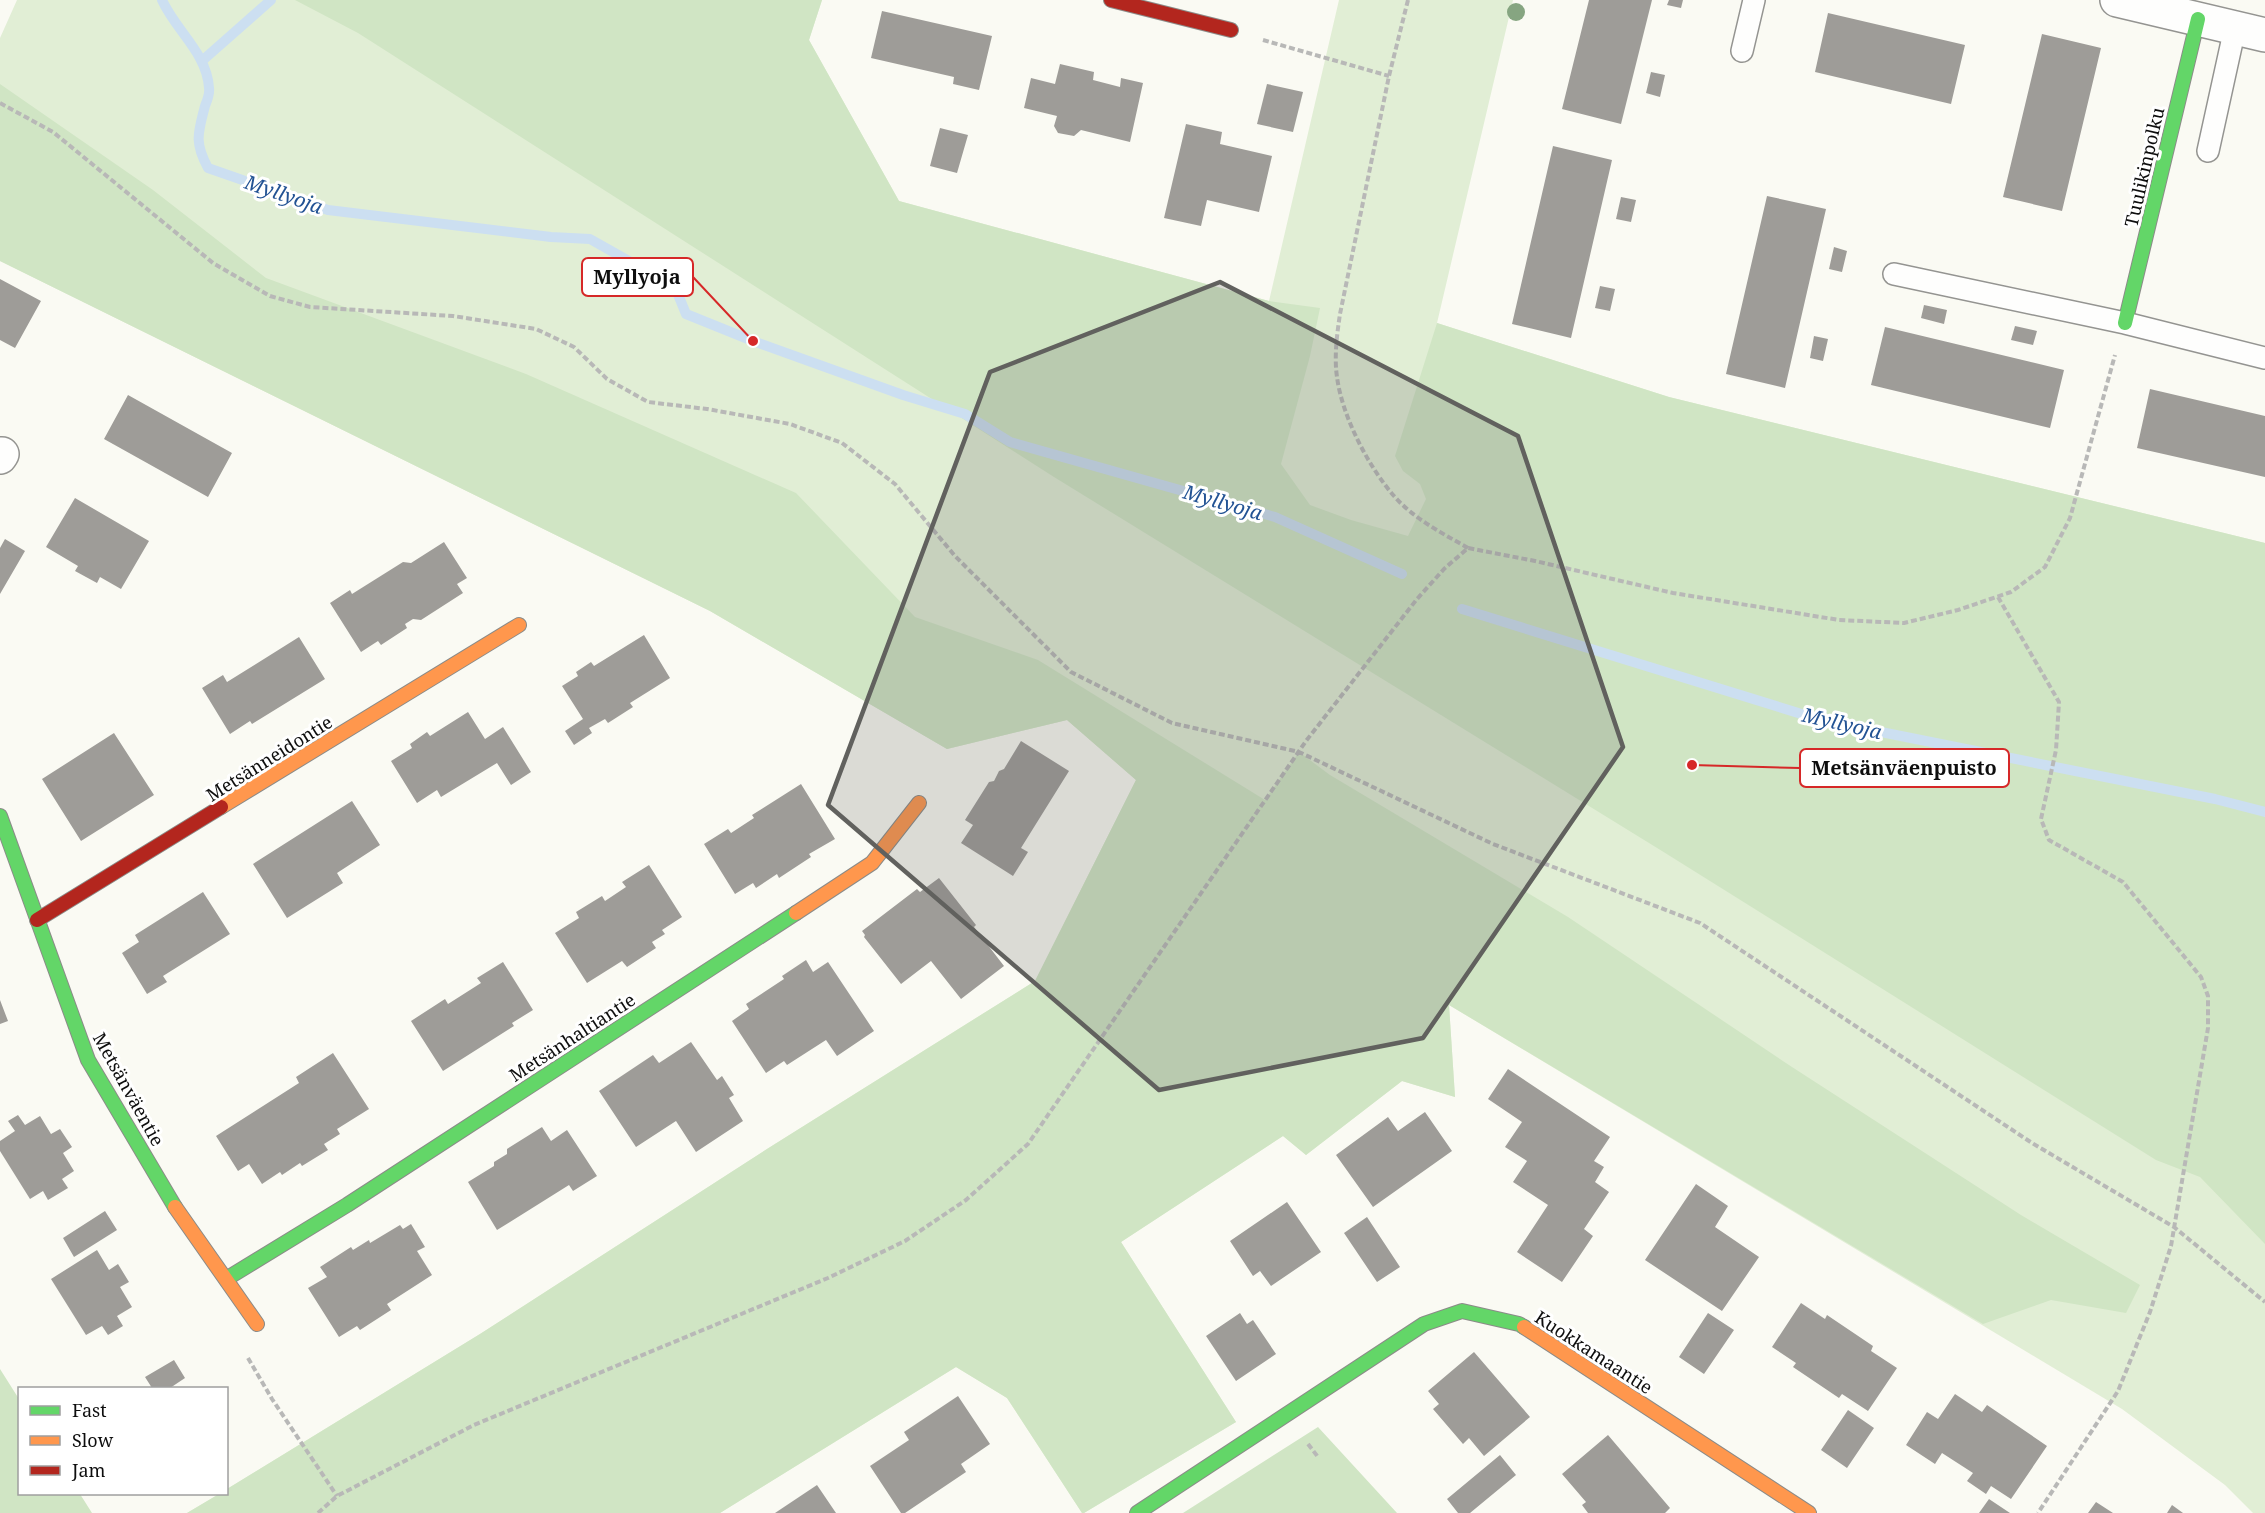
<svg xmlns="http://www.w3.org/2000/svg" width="2265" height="1513" viewBox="0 0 2265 1513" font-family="'Noto Serif',serif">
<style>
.green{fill:#e1eed5}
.forest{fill:#d0e5c4}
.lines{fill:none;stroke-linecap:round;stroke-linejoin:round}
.stream{stroke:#ccdff1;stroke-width:10}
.building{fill:#9e9c98}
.lane-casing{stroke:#949491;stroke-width:24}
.street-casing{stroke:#949491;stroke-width:36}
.fast-casing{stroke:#8b8b88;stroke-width:16}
.slow-casing{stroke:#8b8b88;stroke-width:16}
.jam-casing{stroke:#8b8b88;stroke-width:16}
.path{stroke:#b8b8b7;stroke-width:4;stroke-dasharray:6 3;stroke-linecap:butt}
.lane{stroke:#fefefd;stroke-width:21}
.street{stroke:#fefefd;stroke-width:33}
.fast{stroke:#63d668;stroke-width:14}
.slow{stroke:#ff974d;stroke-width:14}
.jam{stroke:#b3261e;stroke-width:14}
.tree{fill:#86a581}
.marked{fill:#61615e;fill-opacity:0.2;stroke:#61615e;stroke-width:4.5;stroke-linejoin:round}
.labels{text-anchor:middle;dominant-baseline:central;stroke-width:6;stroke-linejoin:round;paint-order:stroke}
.street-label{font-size:18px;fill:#0e0e0e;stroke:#fff}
.water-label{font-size:20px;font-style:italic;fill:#235394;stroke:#fff}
.leader{fill:none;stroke:#d62828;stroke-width:2}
.callout-dot{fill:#d62828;stroke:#fff;stroke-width:2}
.callout{fill:#fff;stroke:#d62828;stroke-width:2}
.callout-label{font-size:20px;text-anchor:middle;font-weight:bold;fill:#0e0e0e}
</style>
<rect width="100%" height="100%" fill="#fafaf3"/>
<path class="green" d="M17,0h805l-13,40 90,161 370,100 70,-301h174l-76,323 232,74 596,146v970h-12l-28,-28 -103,-76 -673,-404 6,92 -53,-16 -96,74 -23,-19 -162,106 115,180 -152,91h-2l-75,-115 -51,-31 -236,146h-533l32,-19h7l1,-5 253,-155 287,-185 268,-168 101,-201 -69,-60 -120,29 -237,-138 -710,-350v-223z"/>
<path class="forest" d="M295,0h527l-13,40 90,161 370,100 51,7 -10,48 -29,108 29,41 41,15 57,16 18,-37 -6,-15 -17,-13 -8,-15 42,-133 232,74 596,146v701l-65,-67 -44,-17 -494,-309 -608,-374 -696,-444z
M0,84l153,106 113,88 260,96 270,119 119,124 123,43 227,140 34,-48 31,23 238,142 224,150 229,148 119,70 -14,28 -75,-13 -68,24 -534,-319 6,92 -53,-16 -96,74 -23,-19 -162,106 115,180 -152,91h-2l-75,-115 -51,-31 -236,146h-533l32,-19h7l1,-5 253,-155 287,-185 268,-168 101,-201 -69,-60 -120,29 -237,-138 -710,-350z
M0,1369l19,30 1,95h60l12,19h-92z
M1318,1427l79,86h-214z"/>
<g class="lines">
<path class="stream" d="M162,0c14,31 45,53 47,88 1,6 -2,13 -4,18 -7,27 -11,36 3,62l120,42 223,27 39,2 85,48 11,27 67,27 150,54 62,19 45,28 265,75 127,57
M203,60l68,-60
M1462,609l359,111 394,79 50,13"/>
</g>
<path class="building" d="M1589,0h63l-31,124 -59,-15z
M1669,0h14l-2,8 -14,-3z
M882,11l110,25 -13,54 -26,-6 1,-7 -83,-19z
M1828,13l137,32 -14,59 -136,-32z
M2042,34l59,14 -39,163 -59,-14z
M1060,64l34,8 -1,8 27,7 1,-9 22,5 -13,59 -49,-12 -7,6 -16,-3 -4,-7 3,-10 -33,-8 7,-30 24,6z
M1651,72l14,3 -5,22 -14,-4z
M1267,84l36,8 -10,40 -36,-8z
M1186,124l36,8 -2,12 52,12 -13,56 -52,-12 -6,26 -37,-8z
M940,128l28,7 -11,38 -27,-7z
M1553,146l59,14 -41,178 -59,-14z
M1767,196l59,13 -41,179 -59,-14z
M1621,197l15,3 -5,22 -15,-3z
M1834,247l13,4 -5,21 -13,-3z
M0,279l41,22 -26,47 -15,-8z
M1600,286l15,3 -5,22 -15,-3z
M1924,305l23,5 -3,14 -23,-6z
M2015,326l22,5 -4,14 -22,-5z
M1885,327l179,43 -14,58 -179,-43z
M1814,336l14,3 -5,22 -13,-3z
M2150,389l115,27v61l-128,-29z
M128,395l104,58 -24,44 -104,-58z
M75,498l74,43 -28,48 -21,-12 -3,6 -22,-12 3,-5 -32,-19z
M5,539l20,12 -25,43v-46z
M444,542l23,36 -10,6 6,9 -42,27 -8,-1 -8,5 2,4 -26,17 -3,-4 -17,11 -31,-49 20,-13 2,4 51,-32 8,1z
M644,635l26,43 -40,25 3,4 -25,16 -3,-4 -16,9 3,5 -18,12 -9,-14 18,-12 -21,-33 16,-10 -2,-4 15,-10 3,4z
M299,637l26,42 -73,45 -2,-3 -20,13 -28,-46 21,-13 4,7z
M468,712l17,27 18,-12 28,45 -20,13 -14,-22 -56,34 -4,-7 -20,13 -26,-42 21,-13 -2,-4 17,-12 3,4z
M114,733l40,62 -73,46 -39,-62z
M1021,741l48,30 -48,77 7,4 -15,24 -52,-33 12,-18 -8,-5 24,-38 5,-1 5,-10 5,-2z
M801,784l34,55 -26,15 2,3 -32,21 -2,-4 -21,14 -3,-5 -18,11 -31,-50 24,-15 3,4 23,-15 -2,-3z
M352,801l28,44 -43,28 6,10 -56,35 -34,-54z
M649,865l33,52 -20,13 3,4 -13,8 4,6 -29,19 -5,-6 -35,22 -32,-50 24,-15 -3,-6 26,-16 3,5 21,-14 -4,-5z
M939,878l37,47 -2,2 30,39 -43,33 -30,-38 -30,23 -37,-47 1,-2 -3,-4 55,-42 3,3z
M203,892l27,42 -67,42 4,6 -20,12 -25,-41 17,-11 -4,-7z
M806,960l7,12 15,-10 46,69 -37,25 -11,-16 -39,25 -3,-4 -18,12 -34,-52 17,-12 -3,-5 38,-25 -2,-3z
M503,962l30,48 -21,13 2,3 -71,45 -32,-50 34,-22 3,5 33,-21 -4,-5z
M0,1000l8,21 -8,3z
M691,1042l26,38 5,-4 12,19 -5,3 14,23 -47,31 -20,-31 -40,26 -37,-56 54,-36 6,8z
M333,1053l36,56 -32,20 3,5 -16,10 4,6 -26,16 -2,-3 -18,12 -2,-3 -18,12 -13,-20 -11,7 -22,-35 83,-53 -3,-6z
M1508,1069l102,68 -16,24 10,6 -9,15 14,10 -25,37 9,7 -31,46 -45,-30 31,-47 -35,-23 14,-21 -22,-14 17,-25 -34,-23z
M1425,1112l27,39 -79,56 -37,-52 52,-38 10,14z
M18,1115l7,10 15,-9 11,18 9,-5 12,18 -9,6 11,18 -12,8 6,9 -20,12 -5,-9 -13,8 -30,-48v-10l15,-10 -7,-10z
M542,1127l9,14 16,-11 30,46 -24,15 -4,-6 -72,45 -29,-48 26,-16v-4l13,-8v-5z
M1696,1184l32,22 -13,21 44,30 -37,54 -77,-51z
M1287,1202l34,50 -50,34 -11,-15 -7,5 -23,-35z
M105,1211l12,19 -43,27 -11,-19z
M1367,1217l33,50 -23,15 -33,-49z
M411,1224l14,23 -8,4 15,24 -45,29 4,6 -31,20 -3,-4 -18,11 -31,-49 19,-11 -7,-10 31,-20 2,3 16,-10 1,3 30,-18 3,4z
M97,1250l12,20 9,-6 11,18 -9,5 12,20 -15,9 6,10 -15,9 -6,-9 -16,9 -35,-56z
M1801,1303l24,16 2,-4 46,31 -2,5 26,17 -29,43 -26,-17 -3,4 -46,-31 3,-4 -24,-16z
M1240,1313l7,11 6,-4 23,34 -40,27 -30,-45z
M1708,1313l26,17 -30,44 -25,-17z
M1474,1352l56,65 -46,39 -15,-18 -6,6 -30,-35 6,-5 -11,-13z
M174,1360l11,18 -15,10h-18l-7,-11z
M1955,1394l27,18 5,-7 60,41 -36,53 -20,-13 -5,8 -19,-13 6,-8 -31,-20 -7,11 -29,-19 21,-33 11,7z
M958,1396l32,48 -29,20 5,8 -61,41h-4l-31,-47 39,-26 -5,-8z
M1848,1410l26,18 -27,40 -26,-18z
M1608,1435l62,73 -5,5h-77l-6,-8 4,-3 -24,-28z
M1500,1455l16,20 -46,38h-12l-11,-14z
M817,1485l19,28h-61z
M1989,1499l21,14h-31z
M2096,1502l17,11h-25z
M2172,1505l11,8h-16z"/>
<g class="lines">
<g class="lane-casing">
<path id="lane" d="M1742,51l12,-51
M2208,151l27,-123
M1894,274l231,49 140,35"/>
</g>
<g class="street-casing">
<path id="street" d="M2117,0l148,35
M0,457l2,-3"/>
</g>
<g class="fast-casing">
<path id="fast" d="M2125,323l73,-304
M0,816l88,244 87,147
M226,1279l121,-74 449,-292
M1137,1513l287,-189 38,-13 57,13 5,3"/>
</g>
<g class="slow-casing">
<path id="slow" d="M221,807l298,-182
M796,913l76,-50 47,-60
M175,1207l82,117
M1524,1327l285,186"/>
</g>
<g class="jam-casing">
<path id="jam" d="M1111,0l120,30
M37,920l184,-113"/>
</g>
<path class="path" d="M1408,0l-19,76 -49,238c-3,20 -6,43 -3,63 5,39 31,89 57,119 20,23 48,37 74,52
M1263,40l126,36
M0,103l53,29 160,131 57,33 40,11 143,9 83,13 38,18 33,32 41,23 59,7 83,15 52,19 53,41 60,72 116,116 101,51 127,29 194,92 207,79 332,220 142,84 91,75
M1998,597l61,105 -3,48 -15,69 8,21 74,42 78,95 7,19v32l-37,218 -21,66 -32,79 -80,122
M248,1358l24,41 65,97
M1308,1444l10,13
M318,1513l19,-17 137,-71 354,-147 77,-37 61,-41 62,-56 278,-403 111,-142 27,-30 24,-21 67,13 138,32 166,27 65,3 54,-13 53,-18 34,-25 25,-49 45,-163"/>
<use href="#lane" class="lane"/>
<use href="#street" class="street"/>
<use href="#fast" class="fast"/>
<use href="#slow" class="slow"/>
<use href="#jam" class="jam"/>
</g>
<circle class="tree" cx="1516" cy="12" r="9"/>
<path class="marked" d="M1220,282l298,154 105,311 -200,291 -264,52 -331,-285 162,-433z"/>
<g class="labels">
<g class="street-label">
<text transform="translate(2144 167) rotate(-77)">Tuulikinpolku</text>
<text transform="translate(269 758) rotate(-32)">Metsänneidontie</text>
<text transform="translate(572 1037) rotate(-33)">Metsänhaltiantie</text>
<text transform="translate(129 1089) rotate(61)">Metsänväentie</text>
<text transform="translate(1594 1352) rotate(33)">Kuokkamaantie</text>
</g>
<g class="water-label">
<text transform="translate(284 194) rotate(19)">Myllyoja</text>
<text transform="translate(1223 502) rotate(16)">Myllyoja</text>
<text transform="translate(1842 723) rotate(13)">Myllyoja</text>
</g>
</g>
<path class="leader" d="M753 341L693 277M1692 765L1800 768"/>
<g class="callout-dot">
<circle cx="753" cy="341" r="6"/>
<circle cx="1692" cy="765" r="6"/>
</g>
<g class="callout">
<rect x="582" y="258" width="111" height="38" rx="6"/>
<rect x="1800" y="749" width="209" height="38" rx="6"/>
</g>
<g class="callout-label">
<text x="637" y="284">Myllyoja</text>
<text x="1904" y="775">Metsänväenpuisto</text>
</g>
<rect x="18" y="1387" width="210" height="108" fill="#ffffff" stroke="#9f9f9f" stroke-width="1.5"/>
<rect x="30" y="1406" width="30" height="9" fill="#63d668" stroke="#9f9f9f" stroke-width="1.5"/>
<text x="72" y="1417" font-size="18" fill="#0e0e0e">Fast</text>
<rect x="30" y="1436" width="30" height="9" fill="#ff974d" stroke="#9f9f9f" stroke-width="1.5"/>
<text x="72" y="1447" font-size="18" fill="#0e0e0e">Slow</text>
<rect x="30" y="1466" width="30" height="9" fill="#b3261e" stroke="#9f9f9f" stroke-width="1.5"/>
<text x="72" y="1477" font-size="18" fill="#0e0e0e">Jam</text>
</svg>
